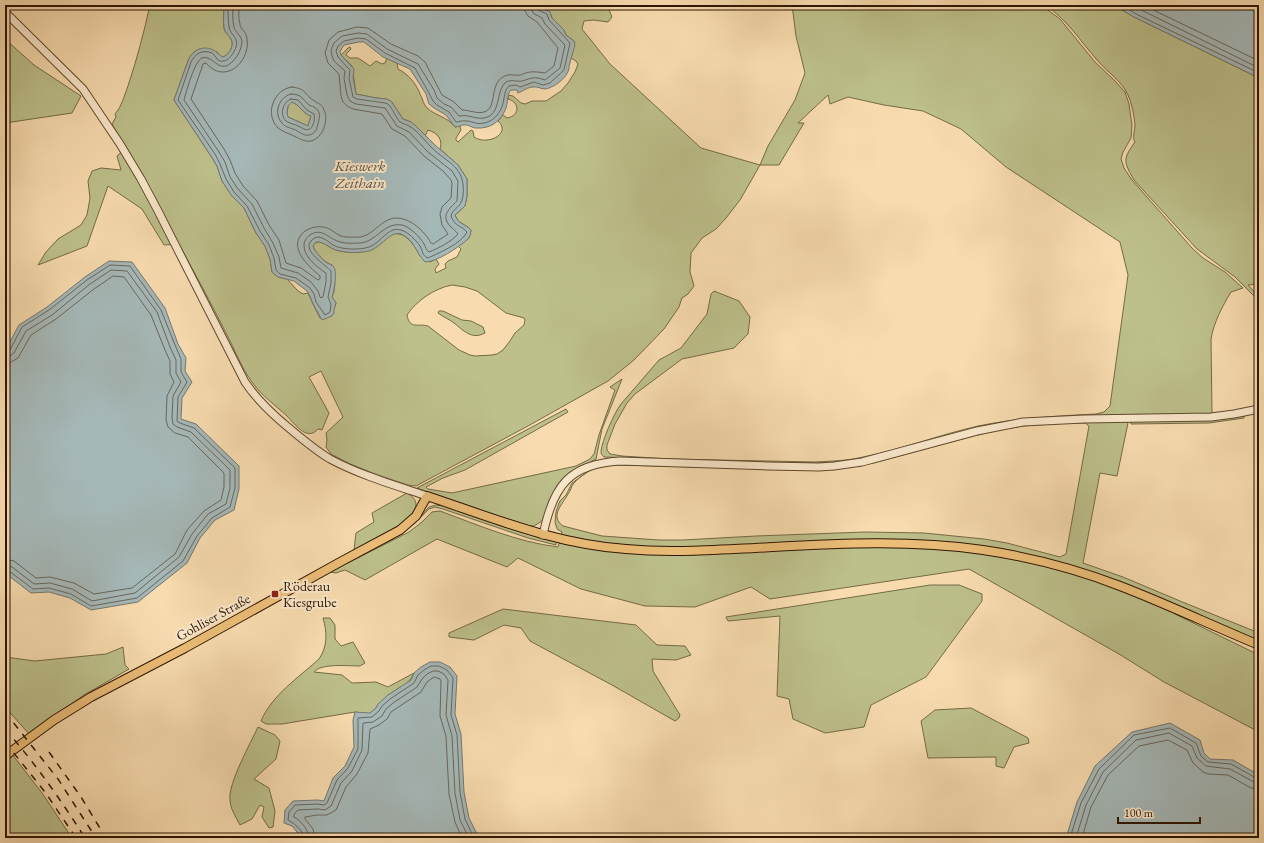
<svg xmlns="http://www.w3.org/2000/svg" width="1264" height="843" viewBox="0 0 1264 843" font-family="'EB Garamond',serif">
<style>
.green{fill:#bdc08b;stroke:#756a46;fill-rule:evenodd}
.water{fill:#a5b8b8;stroke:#75776e;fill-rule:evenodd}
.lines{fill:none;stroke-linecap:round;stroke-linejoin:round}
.shore{stroke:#69665c;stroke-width:1}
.minor-casing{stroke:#60472c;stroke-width:9}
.major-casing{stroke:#2d1500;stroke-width:10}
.minor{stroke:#fae8cb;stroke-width:7}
.major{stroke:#ecbe78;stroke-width:8}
.rail{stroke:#2d1500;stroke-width:1.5;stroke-dasharray:7 7;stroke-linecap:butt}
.poi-dot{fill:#8f2418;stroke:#fae8cb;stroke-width:1.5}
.labels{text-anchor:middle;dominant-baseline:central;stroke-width:4;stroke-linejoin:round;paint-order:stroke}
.poi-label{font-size:14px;fill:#2d1500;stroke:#fae8cb;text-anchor:start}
.street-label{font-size:14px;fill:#2d1500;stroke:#fae8cb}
.water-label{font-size:15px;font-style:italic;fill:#574e40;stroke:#fae8cb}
</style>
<rect width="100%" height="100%" fill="#f8dcaf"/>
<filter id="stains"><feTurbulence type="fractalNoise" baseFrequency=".005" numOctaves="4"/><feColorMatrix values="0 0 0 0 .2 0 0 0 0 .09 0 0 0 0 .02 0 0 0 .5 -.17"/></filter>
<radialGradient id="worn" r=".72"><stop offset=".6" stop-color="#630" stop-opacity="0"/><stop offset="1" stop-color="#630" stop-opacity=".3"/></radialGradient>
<path class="green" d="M150,5h74c0,7 -1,16 0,23 1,5 5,7 7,11 4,6 -2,16 -8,18l-3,-1 -3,-4c-14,-2 -22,-7 -29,9l-14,39 37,56 6,10 5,15 13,18 9,9 12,25 9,13 5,13 2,13 6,5 9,2 11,12 5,3 5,-1 5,11 7,14 14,-9 2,-6 -4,-6c5,-10 2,-21 0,-32 -8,-3 -16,-11 -19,-19l3,-4c8,-1 13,6 20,8 10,3 25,3 34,0 10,-3 18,-19 29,-16 10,2 17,14 21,22l10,6 6,-3 3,5 -4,5 1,4 10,-5 -1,-4 3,-3 9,-4 4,-8 -3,-3 11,-8 2,-8c-5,-6 -13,-6 -16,-15l10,-9 2,-10v-17l-9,-14 -18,-16c3,-9 -2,-16 -12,-19l-3,6 -14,-14 -8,-3 -12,-18 -5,-2 -10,-1 -20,-4 -4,-28 -11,-11 7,-7 2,-1 1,2 -5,5 1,2 3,2h8l12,8 6,-5 6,3 3,-1 2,-5 10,5 1,6c10,5 18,14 22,25 3,5 3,10 7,14 9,8 21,9 28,19l5,-1 1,4 -5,8v2l2,2 13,-12 2,1 1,6c13,9 38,-3 24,-16l5,-6 4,3c13,-2 13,-16 1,-19v-4l5,1 8,7 4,1 7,-3h14l15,-10 7,-8 7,-11 3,-8 -2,-3 -5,-3 3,-13v-4l-8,-6 -2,-5 -12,-12 -2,-6 -14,-7h71l5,12 -4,5 -14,-2 -10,1 -2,8 28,35 91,84 59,17 8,-19 27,-46 10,-27 -9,-37 -4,-31h249l19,14 35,43 20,19 10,11 4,12 3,21 -1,13 -8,14 -2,7 3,9 8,12 60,68 11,10 22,14 18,16 -12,4c-9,15 -17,30 -20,47l1,75 -171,4 -179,41 -29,4h-65l-164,-6c-2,-2 -3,-2 -3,-6 1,-10 13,-38 20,-47l38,-44 22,-12 26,-34 4,-20 3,-3 25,10 11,16 -2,17 -14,14 -52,11 -47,35 -8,9 -12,21 -8,21v5l3,4 12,2 47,3 146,3c16,-1 32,-1 48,-5 39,-8 76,-22 115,-31 39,-8 78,-10 118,-12l8,-2 6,-6 18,-131 -8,-33 -114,-75 -45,-38 -38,-18 -39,-6 -36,-8 -18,7 -2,-9 -30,28h6l-25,42h-19l-20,35 -14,18 -10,11 -14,9 -11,15 -1,19 4,14 -6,8 -6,4 -3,9 -15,22 -30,31 -26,21 -80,45 -112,60 -8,-1 -30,-10 -28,-11 -19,-10 -5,-7 1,-7 -1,-7 17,-16 -22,-46 -12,6 20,36 -7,17 -4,-1c-11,13 -23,-5 -31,-13 -12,-11 -25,-20 -35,-34 -11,-15 -17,-32 -26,-49 -15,-30 -31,-59 -47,-89l-15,1 -22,-36 -34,-23 -21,60 -49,19 8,-13 12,-13 23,-14 6,-10 3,-17 -2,-17 4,-10 9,-3 20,2 -4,-14 9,-8 -14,-24 4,-7 -1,-3c7,-8 9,-18 13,-28 9,-27 16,-54 22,-81zM452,285l13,2 12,4 29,22 18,5 1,2 -1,5 -9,8 -5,8 -7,9 -6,4 -5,1 -17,1 -5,-1 -11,-5 -31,-24c-10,-3 -18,4 -21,-11 9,-14 28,-27 45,-30z
M1045,5h69l20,12 125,61v206l-11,1 11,12v4l-24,-24 -38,-28 -63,-69c-10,-18 -12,-20 1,-38 -3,-4 0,-12 0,-17 -1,-11 -3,-21 -7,-30 -6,-14 -21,-23 -30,-34 -18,-20 -30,-41 -53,-56z
M5,39l29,26 47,31 -9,17 -67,10z
M292,102c8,3 10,11 19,14l-3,10 -20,-9 -1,-3 1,-8z
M439,311h4l19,9 9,1 12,6 2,6c-13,7 -21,-2 -31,-10 -5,-4 -11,-6 -16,-10z
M622,379l-20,50 -6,30 -23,12 -12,10 -8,12 -11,28 -8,5h-4l-32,-10 -81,-28 149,-79 2,3 -103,58 -22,8 -17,9 2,2 24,4 124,-27 14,-7 4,-5 5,-19 16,-45 -5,-3z
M1244,415v3l-35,5 -78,1 -1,-4z
M1127,421l1,2 -11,53 -17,-3 -17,90 40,14 57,24 79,32v9l-138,-59 -167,-39 -296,4 -59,-5 -38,-8 1,-3 -5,-3 -2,-7 1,-10 2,-6 2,-5 6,-6 6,-12 14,-10v-2l24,-7 208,5 175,-39 49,-7zM1063,423h22l4,3 -23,128 -6,3 -53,-14 -23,-4 -60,-6 -59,-1 -109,4 -73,4h-24l-57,-4 -39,-10c-14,-10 0,-22 5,-32 3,-3 3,-8 6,-11 4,-5 12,-10 17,-13 9,-4 19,-5 28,-5l149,4h67l39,-6 119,-32 30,-5z
M407,493c34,19 -39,50 -53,57l2,-17 18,-11 -2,-9z
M436,505l8,1 73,25 39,11v3l-28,-7 -85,-29 -8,-2 -6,2 -14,14 -27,17 31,-22 10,-11z
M440,511c38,14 77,31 118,36l1,-4 48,7 258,-4 88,3 73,12 76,21 73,29v3l84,41v77l-95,-50 -45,-28 -150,-85 -199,30 -19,-12 -56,20 -50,-1 -64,-17 -63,-31 -11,9 -70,-28 -72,41 -20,-10 -9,3 -6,-1 79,-40 13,-10 10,-10z
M930,585h29l23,9v7l-56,76 -55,28 -7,22 -39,6 -32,-14 -4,-20 -12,-3 3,-80 -52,5 -2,-4z
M503,609l133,16 21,20 28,1 6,9 -15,5 -24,-1 1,12 27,44 -1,3 -4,3 -63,-36 -82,-44 -9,-13 -17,-3 -30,15 -25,-3v-4z
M323,618h7l5,7v14l6,7 12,-4 12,21 -5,3c-11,0 -39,-3 -46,6l28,3 10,8 24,-1 12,5 26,-14c-5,13 -19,16 -29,25 -6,5 -9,11 -15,16l-15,-2 -73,12h-16l-5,-3c11,-26 37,-43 58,-62 9,-13 8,-27 4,-41z
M123,647l2,18 4,4 -45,26 -55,39 -24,-27v-50l30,4 71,-7z
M971,708l57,30 1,5 -15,4 -10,21 -8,-2v-9l-68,1 -7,-37 14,-11z
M258,727l17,8 5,6 -4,18 -22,20 15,9 6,23 -2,16 -4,1 -7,-11 2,-10 -4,-2 -8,14 -12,6c-4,-8 -10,-16 -10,-26 -2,-15 21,-57 28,-72z
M12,754l30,39 30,45h-67v-79z"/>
<path class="water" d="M224,5h312l14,7 2,6 12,12 2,5 8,6 1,4 -6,21c1,10 -15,22 -24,23 -4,0 -8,-3 -12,-2 -5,0 -10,4 -15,6l-1,-3h-6c-4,4 -3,12 -5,18 -5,13 -15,21 -30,20 -4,0 -8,-4 -12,-3 -4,0 -5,2 -9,2l-9,-12 -12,-7 -5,-4 -3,-10 -16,-25 -27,-12 -19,-15h-5l-15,3 -2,3 -2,4 1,3 13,14 -1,9 3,16 20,4 10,1 5,2 12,18 8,3 4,3 20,20 23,20 9,14v17l-2,10 -10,9c3,9 10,9 16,15 0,3 -1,6 -3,9 -9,8 -31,23 -43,23 -9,-9 -11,-23 -24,-28 -10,-4 -21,14 -32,17 -9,2 -24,2 -33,-1 -7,-2 -12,-9 -20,-8l-3,4c2,6 9,13 14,17 1,0 6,3 6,3 5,4 1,26 -1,31l4,6 -2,6v4l-2,3 -10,4 -9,-16 -3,-8 -3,-5 -13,-10 -16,-4 -6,-5 -2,-13 -5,-13 -9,-13 -12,-25 -13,-13 -9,-14 -5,-15 -6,-10 -37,-56 14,-39c4,-11 16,-17 27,-10 3,2 4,4 8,6 6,-2 12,-12 8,-18 -2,-4 -6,-6 -7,-11 -1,-7 0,-16 0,-23zM292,102c8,3 10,11 19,14l-3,10 -20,-9 -1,-4 1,-7z
M1114,5h145v73l-125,-61z
M109,261l23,1 33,46 13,36 8,14 -1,13 7,11 -10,16 -1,21 15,5 43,42v23l-5,21 -19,10 -15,18 -13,25 -49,39 -47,8 -21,-12 -21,-6 -18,1 -26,-20v-222l14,-26 28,-18 38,-30z
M430,662h10l10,5 7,9 -2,38 6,20 3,58 5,26 10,20h-177l-10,-12 -8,-3 1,-13 8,-9 25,-1 6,1 9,-23 12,-12 9,-19 -1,-27 2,-8 15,1 6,-5 2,-4 10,-9 23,-15 3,-7 7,-6z
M1170,723l30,17 4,13 6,6 23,1 26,15v63h-193l11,-36 18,-36 37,-34z"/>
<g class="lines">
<path class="shore" d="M228,5c0,7 0,15 1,22 1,8 10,10 7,20 -2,6 -9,18 -18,13 -2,-2 -3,-5 -6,-7 -10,-4 -17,1 -21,9l-13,38 37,54 5,10 6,15 8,13 13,14 13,25 9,14 5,13 2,12 4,4 16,4 14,10 4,6 2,8 9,13 5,-3 1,-8 -3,-7 3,-14v-12c-5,-6 -29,-20 -20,-30 2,-3 6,-4 8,-4 5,1 10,5 14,8 9,5 27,5 36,2 12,-4 19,-21 32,-17 7,2 15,10 19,16 3,5 2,10 8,12 11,-5 34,-15 39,-26 -6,-7 -12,-5 -16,-16 2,-9 10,-7 12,-20 3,-30 -15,-32 -32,-49 -6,-6 -14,-17 -22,-21 -3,-2 -6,-2 -9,-4 -4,-4 -7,-13 -12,-18l-3,-1 -28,-4 -4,-2 -4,-19 1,-8 -12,-13 -2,-6 2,-5 6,-5 14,-3 8,1 19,14 30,15 14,25 4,8 4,4 12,7 7,10c3,0 7,-2 10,-1 7,0 10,4 18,2 12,-2 19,-14 20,-25 1,-5 1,-8 5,-12l7,-1 4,2 14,-5 9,3 7,-2 14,-13 6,-27 -21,-23 -2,-6 -11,-5 -1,-4
M233,5c0,6 -1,16 1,22 1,6 8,8 8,16 -1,6 -4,13 -8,17 -15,17 -20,-6 -32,-2 -7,2 -16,34 -18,42l35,52 6,10 5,15 8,12 14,15 12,24 9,15 6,14 2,11 17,5 13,9 7,9 2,6 1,1 2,-1 3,-15v-9c-8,-5 -22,-16 -22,-27 0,-5 2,-8 6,-11 12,-8 19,4 30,7 7,2 15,1 21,1 16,-2 23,-21 41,-18 7,1 19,13 22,19 2,3 2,6 5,8 10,-4 22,-10 29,-18 -2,-3 -5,-5 -7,-7 -11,-11 -2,-18 6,-26l1,-20 -6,-10 -24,-19 -19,-20 -12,-6 -12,-18 -29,-4 -6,-3 -3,-6 -3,-17 1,-7 -11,-10 -2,-5 -1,-6 3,-7 8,-7 16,-3 9,1 20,15 31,15 16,26 3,8 7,6 7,3 8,9c3,0 6,-1 9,0 6,1 10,3 16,2 18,-3 11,-27 22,-36 6,-3 11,0 16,-1 10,-3 12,-5 23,-1l15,-12 5,-23 -20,-21 -3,-6 -9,-5 -3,-8
M239,5c0,6 -1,13 1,19 0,4 5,7 6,11 5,13 -4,32 -17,36 -9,3 -17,-1 -23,-8l-3,1 -12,35 33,50 6,11 5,13 8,13 14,15 12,24 10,15 7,23 15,5 17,12 2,-1v-3c-12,-10 -34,-30 -15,-45 5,-3 11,-5 17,-4 7,0 11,5 17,8 5,3 14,2 21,2 10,-1 17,-11 26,-16 16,-10 37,7 45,22l2,1 15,-10 -6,-9 -2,-11 2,-7 9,-9 1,-15 -1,-3 -8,-9 -19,-15 -19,-20 -13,-7 -10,-15 -29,-5 -6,-3 -4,-4 -2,-6 -2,-22 -11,-11 -3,-10 4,-13 9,-8 19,-5 11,1 23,16 27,12 7,6 17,33 12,7 8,8c7,0 15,4 22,2 15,-4 3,-32 24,-37 4,-1 8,1 12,0 2,0 4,-2 6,-2 6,-2 12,-1 19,0l9,-7 4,-18 -21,-26 -9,-6 -3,-5 -1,-6
M1122,5l14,9 123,59
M1131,5l128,63
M1143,5l116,56
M292,87c15,2 12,7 21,13 4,3 9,4 11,10 5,10 -1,28 -13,31 -6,1 -11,-2 -17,-5 -6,-3 -11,-4 -16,-8 -14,-14 -4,-39 14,-41z
M291,94c11,0 11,5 18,11 1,1 3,1 5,2 7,4 6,10 4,16 -1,5 -1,8 -6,11 -7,4 -13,-3 -19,-5 -5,-2 -8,-2 -11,-6 -9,-10 -3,-26 9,-29z
M291,99l7,1 9,10 7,4c1,4 0,12 -4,15 -5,2 -7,-1 -12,-3 -3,-2 -8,-2 -12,-5 -7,-7 -3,-19 5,-22z
M5,352l5,-2 12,-23 27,-17 38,-30 23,-15 20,1 31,44 14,35 6,14v13l6,10 -9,15 -1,24 3,2 14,5 41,40v20l-5,19 -18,11 -15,18 -14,25 -46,37 -46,8 -20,-12 -22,-6 -16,1 -24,-18 -4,-1
M5,357l5,-1 4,-3 12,-22 26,-16 38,-31 21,-14 16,1 30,41 13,35 6,13v13l5,9 -8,14 -1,22 1,6 4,3 14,5 39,38v18l-4,16 -18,10 -16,20 -13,23 -44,36 -43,8 -20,-12 -22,-6 -16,1 -22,-17 -7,-2
M5,363l6,-1 7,-4 13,-23 25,-16 38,-30 19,-13 11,1 27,38 14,35 5,11v13l4,8 -7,14 -1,24 2,7 7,6 13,4 36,36v14l-3,13 -17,11 -17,19 -12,24 -43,34 -38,6 -20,-11 -24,-6 -14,1 -22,-17 -9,-2
M304,838c-1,-8 -9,-14 -16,-18l1,-8 6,-7 23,-1 6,1 3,-2 10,-23 11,-12 10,-19v-31l14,-1 7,-6 3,-5 8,-7 24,-16 4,-8 6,-5 7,-4h8l8,4 6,8 -2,37 6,20 3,57 5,27 9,19
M309,838c0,-8 -8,-17 -15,-21v-3l4,-4 20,-1 7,1 6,-4 10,-23 11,-12 10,-21 1,-27 10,-1 9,-6 4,-7 7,-6 24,-16 5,-8 5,-5 6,-3h5l6,3 4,6 -2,35 6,21 3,57 5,27 9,18
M315,838l-2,-9 -8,-10v-2l12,-2h10l9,-5 10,-23 11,-13 11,-21 2,-24 9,-4 8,-6 4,-7 30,-20 6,-10 7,-5 6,2 1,2 -1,35 6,20 3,58 6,28 7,16
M1070,838l11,-35 18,-34 35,-34 36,-7 26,15 5,13 7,6 23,2 25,14h3
M1076,838l10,-33 17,-33 33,-32 33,-7 23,13 5,12 9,8 24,3 24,13 5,1
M1082,838l9,-31 17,-32 31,-29 29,-6 19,10 6,13 10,9 5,2 20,1 23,13 8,1"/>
<g class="minor-casing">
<path id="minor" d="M5,12l78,77 37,55 21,35 16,30 88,173c12,18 27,32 44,46 13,11 26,22 41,31 30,16 64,26 97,37
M543,535c10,-49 26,-71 77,-74l148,5 51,1 15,-1 28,-4 115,-31 46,-9 61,-3 127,-2 23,-3 25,-5"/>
</g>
<g class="major-casing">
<path id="major" d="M5,756l49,-36 37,-23 94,-49 157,-87 58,-31 16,-14 11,-20c66,22 128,48 199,53 43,4 86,1 129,-1 76,-4 152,-9 228,2 47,7 93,19 137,36 47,18 93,40 139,59"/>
</g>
<use href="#minor" class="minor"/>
<use href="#major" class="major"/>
<path class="rail" d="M5,712l53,67 38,59
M5,729c30,34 56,71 80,109
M5,742l40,50 31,46
M49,752l32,45 25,41"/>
</g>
<rect class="poi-dot" x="271" y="590" width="8" height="8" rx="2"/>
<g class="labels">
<g class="poi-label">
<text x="283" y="586">Röderau<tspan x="283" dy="16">Kiesgrube</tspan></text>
</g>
<g class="street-label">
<text transform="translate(213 617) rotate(-29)">Gohliser Straße</text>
</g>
<g class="water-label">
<text x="360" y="165">Kieswerk<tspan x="360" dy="17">Zeithain</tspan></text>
</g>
</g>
<rect width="1264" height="843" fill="none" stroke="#f8dcaf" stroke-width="20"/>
<rect x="6" y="6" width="1252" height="831" fill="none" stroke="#2d1500" stroke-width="2"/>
<rect x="10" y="10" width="1244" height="823" fill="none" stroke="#2d1500"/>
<path d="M1118 817v6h82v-6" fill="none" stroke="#2d1500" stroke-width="2"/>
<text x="1124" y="817" font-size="12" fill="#2d1500" stroke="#fae8cb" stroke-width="3" paint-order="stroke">100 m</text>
<rect width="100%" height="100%" filter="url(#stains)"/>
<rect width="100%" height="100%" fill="url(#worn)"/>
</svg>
